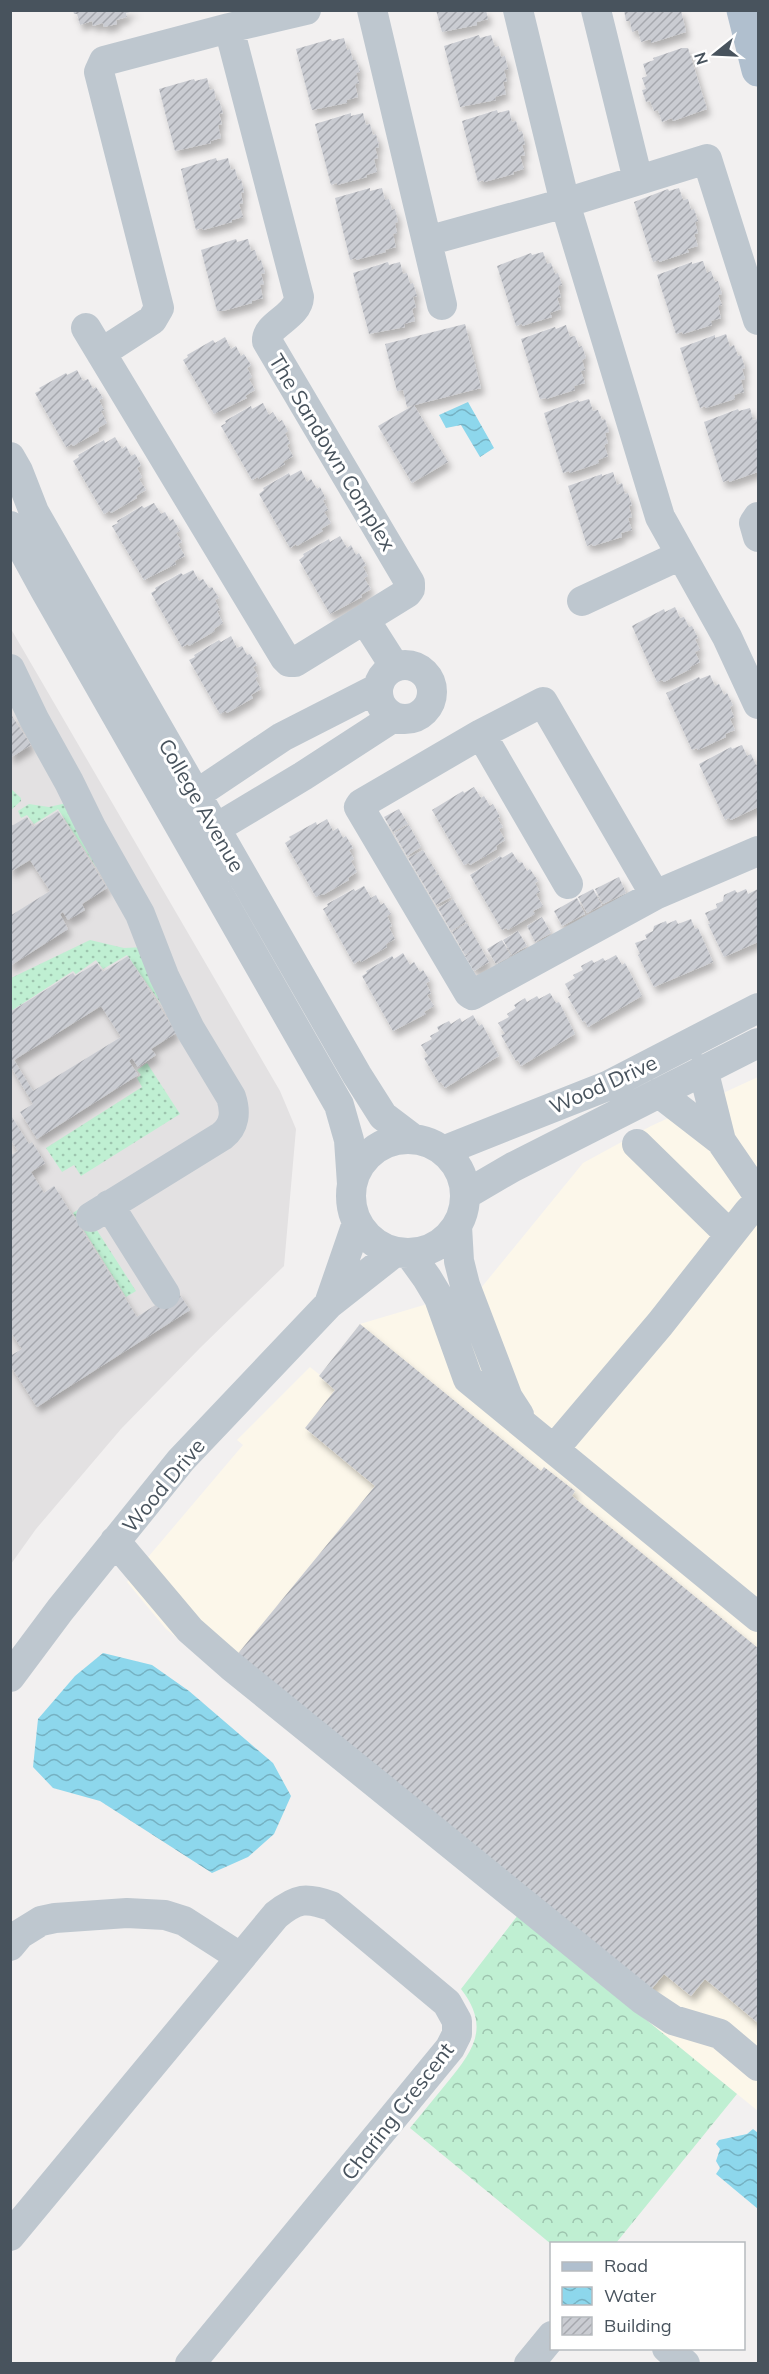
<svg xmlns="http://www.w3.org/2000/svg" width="769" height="2374" viewBox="0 0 769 2374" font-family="Mulish,sans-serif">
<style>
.commercial{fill:#fcf7ea}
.education{fill:#e3e1e2}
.forest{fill:url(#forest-crowns)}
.garden{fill:url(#garden-dots)}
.water{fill:url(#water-waves)}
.building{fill:url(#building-hatch);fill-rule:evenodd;filter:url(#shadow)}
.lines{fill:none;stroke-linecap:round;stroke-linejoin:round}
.minor{stroke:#bec7cf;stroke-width:30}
.major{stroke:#b0bfce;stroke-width:33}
.labels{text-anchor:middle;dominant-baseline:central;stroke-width:6;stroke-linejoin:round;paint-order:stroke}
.street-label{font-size:21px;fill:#48535d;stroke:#fff}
</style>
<defs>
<pattern id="forest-crowns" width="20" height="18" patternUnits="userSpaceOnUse" patternTransform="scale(1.5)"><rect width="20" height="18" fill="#bfefd2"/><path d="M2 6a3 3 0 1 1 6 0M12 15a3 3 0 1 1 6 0" fill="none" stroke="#9dc4ae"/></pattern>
<pattern id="garden-dots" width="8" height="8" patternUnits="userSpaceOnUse" patternTransform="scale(1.5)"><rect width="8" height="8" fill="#bfefd2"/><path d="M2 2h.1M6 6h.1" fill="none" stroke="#9dc4ae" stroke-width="1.8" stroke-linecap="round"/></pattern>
<pattern id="water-waves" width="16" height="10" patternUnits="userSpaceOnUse" patternTransform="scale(1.5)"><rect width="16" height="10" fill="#8dd7ec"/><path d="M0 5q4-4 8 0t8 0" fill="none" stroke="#75b1c2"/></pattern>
<pattern id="building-hatch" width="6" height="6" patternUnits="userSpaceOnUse" patternTransform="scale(1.5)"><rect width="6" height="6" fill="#caccd2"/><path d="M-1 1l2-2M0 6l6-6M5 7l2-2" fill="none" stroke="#a6a8ae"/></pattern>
<filter id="shadow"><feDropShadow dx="3.5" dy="6" stdDeviation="3" flood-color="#0004"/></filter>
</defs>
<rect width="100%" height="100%" fill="#f2f0f0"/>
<path class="commercial" d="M758,1077v1034l-592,-482 -39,-47 116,-137 -6,-5 73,-73 10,8 40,-51 121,-36 102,-125 68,-37z"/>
<path class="education" d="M11,629l269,462 16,38 -12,137 -84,82 -79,81 -85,100 -25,35z"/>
<path class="forest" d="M518,1915l219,179 -121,149 -65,1 -141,-116c12,-15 24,-29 36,-44 27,-33 45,-56 15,-95z"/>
<path class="garden" d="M10,788l11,10v3l-10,9z
M71,802l32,61 -7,4 -38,-58 -24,15 -7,-9 -6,3 -3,-7 11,-7 20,3z
M90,940l34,8 21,-1 19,61 -37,-53 -24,14 -7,-9 -20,14 -3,-3 -62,40v-33z
M147,1063l33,51 -99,62 -7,-11 -12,7 -16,-24 96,-61 -5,-9 4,-3 -4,-5z
M82,1207l54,84 -10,6 -53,-84z"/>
<path class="water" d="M468,402l26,46 -14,9 -19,-32 -15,3 -7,-13z
M103,1653l49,12 37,26 84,72 18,33 -17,38 -26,23 -36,16 -112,-72 -47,-13 -20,-21 5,-48 37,-43z
M753,2129l5,4v76l-42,-35 4,-6 -4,-7 4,-12 -4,-5 3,-4 28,-6z"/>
<path class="building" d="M73,10h62v1l-9,2 1,4 -11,3 1,4 -13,3 -1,-4 -10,3 -1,-5 -12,4 -3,-11h-3z
M436,10h50l2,9 -11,3v3l-35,7z
M624,10h57l5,22 -35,11v-4l-10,3 -3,-12 -6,2 -2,-11h-4z
M479,35l1,3 11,-3 4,12 4,-1 2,11 4,-1 3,13 -4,1 3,11 -4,1 3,12 -11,3 1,3 -36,7 -16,-61z
M344,38l3,12 3,-1 3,11h3l4,12 -4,1 3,10 -4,1 3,13 -11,3v3l-35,7 -16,-61 35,-10 1,2z
M682,48h6l19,61 -34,12 -1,-3 -10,4 -4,-12 -4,1 -4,-10 -4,1 -4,-12 4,-1 -4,-11 5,-2 -4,-12 11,-4 -1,-2z
M207,78l3,12 4,-1 2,12 3,-1 4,13 -4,1 3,10 -4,1 3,13 -11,3 1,2 -36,8 -16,-62 35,-10 1,2z
M497,110l1,3 11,-3 3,12 4,-1 3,11 3,-1 3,13 -3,1 3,10 -5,1 4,13 -11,3 1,2 -30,8 -1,-2 -5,2 -16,-61z
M351,113v3l12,-3 3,12 4,-1 3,11 3,-1 3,13 -4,1 3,10 -4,1 3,13 -11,3 1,2 -30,8v-2l-6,2 -16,-61z
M216,158l1,3 11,-3 3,12 4,-1 3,11 3,-1 3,13 -3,1 2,10 -4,1 4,13 -11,3v2l-29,8 -1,-2 -6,2 -15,-61z
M370,188v3l12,-3 3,12 4,-1 3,11 3,-1 3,13 -3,1 2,10 -4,1 3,13 -11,3 1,2 -30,8v-2l-6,2 -15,-62z
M679,188l4,12 5,-1 3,11 3,-1 4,12 -3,1 3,11 -4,1 4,12 -11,3 2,3 -30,10v-2l-6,2 -19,-60 34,-13 1,2z
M236,239l1,3 11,-3 3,12 4,-1 3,11 3,-1 4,13 -4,1 3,10 -4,1 3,13 -11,3v2l-29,8h-6l-16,-61z
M543,252l4,12 4,-1 4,11 3,-1 4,12 -4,1 3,11 -4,1 4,11 -11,4 2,4 -30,9v-2l-6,2 -19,-60 34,-13 1,2z
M703,261l4,12 4,-2 4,11 3,-1 4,13 -4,1 4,10 -4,1 3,12 -10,3 1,4 -29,9 -1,-2 -6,2 -19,-59 35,-13v2z
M388,262l1,3 11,-3 3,12 4,-1 3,11 3,-1 4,13 -4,1 3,10 -4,2 3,12 -11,3 1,3 -36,7 -16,-61z
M465,324l16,64 -74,19 -4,-17 -6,1 -12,-47z
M566,325l4,12 5,-1 4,11 3,-1 4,12 -4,2 3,10 -4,1 4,12 -11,3 1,4 -29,9v-1l-6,1 -19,-60 34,-12 1,2z
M726,334l4,13 4,-2 4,11 3,-1 4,13 -3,1 3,10 -4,1 3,12 -10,3 1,4 -29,9 -1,-2 -5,2 -20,-60 35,-13v3z
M225,337l6,12 5,-3 5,10 3,-2 7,11 -4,3 5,9 -3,2 6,11 -10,6 2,2 -33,16 -31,-54 5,-3 -1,-2 26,-15 2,3z
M77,370l6,11 5,-2 5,10 3,-2 7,11 -4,2 5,10 -3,1 6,12 -9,5 1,3 -26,15 -1,-2 -6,3 -31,-54 6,-3 -2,-2 27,-15 1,2z
M589,399l4,12 5,-1 4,10 3,-1 4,13 -4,1 3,10 -4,2 4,11 -10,4 1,3 -29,10 -1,-2 -6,2 -19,-60 34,-13 1,2z
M263,403l6,12 4,-3 6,10 3,-2 6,11 -3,2 5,10 -3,2 6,11 -10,6 2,2 -26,15 -1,-2 -6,3 -31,-54 5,-3 -1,-2 26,-15 1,3z
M414,405l34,57 -36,21 -34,-57z
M750,408l3,12 5,-1v53l-29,10v-2l-6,2 -19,-60 34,-13 1,2z
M115,437l7,12 4,-3 5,10 4,-2 6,11 -4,3 5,9 -3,2 7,11 -10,6 1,2 -26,15 -1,-2 -6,3 -31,-53 6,-4 -1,-2 26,-15 1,3z
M301,470l6,12 4,-3 6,10 3,-2 6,12 -3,1 5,10 -4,2 7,11 -10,6 2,2 -26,15 -1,-2 -6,4 -31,-54 5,-4 -1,-2 26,-15 1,3z
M613,472l4,13 5,-2 3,11 3,-1 4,12 -3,1 3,11 -4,1 4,12 -11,3 1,4 -29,9 -1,-2 -5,2 -19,-60 34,-12v2z
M154,503l7,11 4,-2 5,9 3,-2 7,12 -4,2 6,9 -4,2 7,12 -10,5 1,3 -32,16 -32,-54 6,-3 -1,-2 25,-15 2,2z
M340,536l7,12 4,-3 5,10 3,-2 7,12 -3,2 5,9 -4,2 7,11 -10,6 1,2 -32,17 -31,-54 5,-4 -1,-2 26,-15 1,3z
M193,570l6,11 4,-2 6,9 3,-1 7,11 -4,2 5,10 -3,1 6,12 -9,6 1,2 -26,15 -1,-2 -6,3 -31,-54 5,-3 -1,-2 26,-15 2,2z
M675,607l5,11 4,-1 5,10 3,-1 6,12 -3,1 5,11 -5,2 5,10 -10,5 1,2 -27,13 -2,-2 -5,2 -25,-56 32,-17 1,3z
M231,636l6,12 5,-2 5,9 3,-1 7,11 -4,2 5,9 -3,2 6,11 -10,6 2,3 -26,15 -1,-2 -6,3 -31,-54 6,-3 -1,-2 25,-15 2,2z
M710,675l5,11 4,-2 5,11 3,-2 6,12 -3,2 4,10 -4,2 5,11 -10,4 1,3 -28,13 -1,-2 -5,2 -26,-57 33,-16 1,2z
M10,713l21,32 -21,13z
M742,745l5,11 4,-2 5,11 2,-1v43l-27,13 -2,-2 -4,2 -26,-56 32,-17 1,2z
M474,787l7,11 3,-2 6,10 3,-2 7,13 -3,1 6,9 -4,2 6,11 -9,6 1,3 -27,16 -1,-2 -5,2 -32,-55 31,-19 1,2z
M399,809l9,15 -15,8 -9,-15z
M58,811l49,77 -25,16 3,6 -17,10 -5,-8 -3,2 8,15 -58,37v-50l40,-25 -20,-31 -20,12v-45l17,-10 6,10z
M327,819l6,12 5,-3 5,10 3,-2 7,12 -4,2 5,9 -3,2 6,11 -9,6 1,2 -26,15 -1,-1 -6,3 -31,-54 6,-4 -2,-2 27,-15 1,3z
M409,825l12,22 -14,9 -13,-23z
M423,850l14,23 -10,7 11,-6 13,23 -15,8 -28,-47z
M512,852l7,11 3,-1 5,9 3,-2 8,12 -3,2 5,9 -4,2 7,12 -10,5 2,3 -27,16 -2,-2 -4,2 -32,-55 30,-19 2,2z
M619,877l7,16 -23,11 -8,-15z
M364,886l7,12 5,-3 5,10 3,-2 7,11 -4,2 5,10 -3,1 6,12 -9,5 1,3 -26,15 -1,-2 -6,4 -31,-55 5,-3 -1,-2 27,-15 1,2z
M593,889l9,16 -15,8 -9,-16z
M746,889l2,5 10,-5v53l-34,15 -16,-33h2l-5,-11 12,-5 -1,-4 7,-3 1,-6 11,-5 2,3z
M577,898l8,16 -23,12 -8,-15z
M453,899l13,23 -15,9 -13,-23z
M542,917l9,16 -16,9 -8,-16z
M691,919l4,10 3,-1 15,34 -59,25 -16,-32 2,-1 -5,-11 12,-4 -2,-4 8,-4 1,-5 12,-5 1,3 9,-4 2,4z
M467,923l22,39 -15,9 -9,-15 10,-6 -10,5 -13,-23z
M518,931l9,15 -15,9 -9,-15z
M502,940l9,16 -15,8 -9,-15z
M403,953l7,12 4,-3 6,10 3,-2 7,11 -4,2 5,10 -4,2 7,11 -10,6 2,2 -33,17 -31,-55 5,-3 -1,-2 26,-15 2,3z
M616,955l6,10 3,-2 17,33 -54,31 -3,-6 -2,1 -15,-25 3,-2 -6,-11 10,-6 -2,-3 10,-5 -2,-4 11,-6 2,3 9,-5 2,3z
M128,956l48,77 -25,16 5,6 -18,12 -6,-9 -3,3 9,14 -101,64 -17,-27 13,-8 -23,-39v-53l63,-39 2,3 22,-13 6,9zM101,1006l20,31 -88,54 -19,-31z
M550,993l6,10 3,-1 16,32 -54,32 -3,-6 -2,1 -15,-26 4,-1 -7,-11 11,-6 -2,-3 9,-6 -2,-3 11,-7 2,4 10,-6 2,3z
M473,1015l6,11 3,-2 17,32 -54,32 -4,-6 -2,1 -15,-25 4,-2 -7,-11 11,-6 -2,-3 9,-5 -2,-4 12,-6 2,3 9,-6 2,4z
M10,1114l19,30 3,-2 13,21 -14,9 13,21 10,-7 83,131 40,-26 13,19 -153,97 -27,-42v-9l12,-7 -12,-18v-175l8,-5 -8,-12z
M360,1324l181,147 3,-4 31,24 -3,5 186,152v375l-53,-44 -14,17 -27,-22 -15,18 -413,-336 139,-170 -70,-58 30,-38 -16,-14z"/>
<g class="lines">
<path class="minor" d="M372,10l70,295
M518,10l47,193 95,314 67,120 31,67
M596,10l42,170
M427,241l138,-38 142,-44 51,161
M86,328l199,330 4,4h6l112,-69 3,-4v-6l-143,-242c-1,-17 31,-24 32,-44l-70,-269
M101,353l51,-33 7,-12 -60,-236 5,-11 125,-33 77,-18
M10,457l8,14 16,41 323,563 26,41 29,22
M758,517l-4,6 4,14
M10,526l35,64 294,515 10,35 3,44
M582,601l99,-46
M365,620l30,47
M378 692a27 27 0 1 1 54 0a27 27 0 1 1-54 0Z
M10,669l24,50 35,63 23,47 48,85 24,62 26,53 41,68c5,15 4,29 -9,39l-131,81
M481,734l87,150
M179,806l103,-69 96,-49
M198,839l105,-63 91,-59
M655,895l-112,-193 -62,32 -120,70 -2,3 110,186 3,2 183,-100 103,-44
M703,1069l18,72
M659,1093l62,48 37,54
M351 1196a57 57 0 1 1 114 0a57 57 0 1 1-114 0Z
M637,1144l93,91
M443,1151l164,-65 151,-78
M465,1195l48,-28 245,-124
M109,1205l56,89
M457,1226l2,35 6,24 43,113 11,17
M409,1253l18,25 12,20 29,81 290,238
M329,1304l28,-81
M554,1449l106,-125 89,-113 9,-9
M115,1541l75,89 41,36 412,334 30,20 47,14 38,32
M10,1677l50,-67 121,-150 148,-156 66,-52
M10,1946l10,-12 21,-13 14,-3 72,-5 38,2 19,6 56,36
M10,2236l266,-321c21,-17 30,-18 55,-9l116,97 10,18v13l-7,14 -260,316
M667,2348l18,16
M529,2364l23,-28"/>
<path class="major" d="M743,10l15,60"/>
</g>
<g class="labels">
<g class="street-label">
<text transform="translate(333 452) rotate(59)">The Sandown Complex</text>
<text transform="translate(202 805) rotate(60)">College Avenue</text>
<text transform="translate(603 1084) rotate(-24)">Wood Drive</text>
<text transform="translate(163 1485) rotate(-50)">Wood Drive</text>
<text transform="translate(397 2111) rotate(-52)">Charing Crescent</text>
</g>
</g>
<rect width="769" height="2374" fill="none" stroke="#48535d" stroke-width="24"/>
<rect x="550" y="2242" width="195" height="108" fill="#ffffff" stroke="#b6babe" stroke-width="1.5"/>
<rect x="562" y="2262" width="30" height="9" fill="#b0bfce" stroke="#b6babe" stroke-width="1.5"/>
<text x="604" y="2272" font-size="18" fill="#48535d">Road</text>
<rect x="562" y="2287" width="30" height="18" fill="url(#water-waves)" stroke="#b6babe" stroke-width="1.5"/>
<text x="604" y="2302" font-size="18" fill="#48535d">Water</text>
<rect x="562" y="2317" width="30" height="18" fill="url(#building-hatch)" stroke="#b6babe" stroke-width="1.5"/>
<text x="604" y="2332" font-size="18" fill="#48535d">Building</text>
<g transform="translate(715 54) rotate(252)" stroke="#ffffff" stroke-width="4.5" paint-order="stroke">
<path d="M0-4.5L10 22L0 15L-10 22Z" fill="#48535d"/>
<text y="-9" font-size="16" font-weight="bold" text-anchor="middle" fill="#48535d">N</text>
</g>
</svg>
